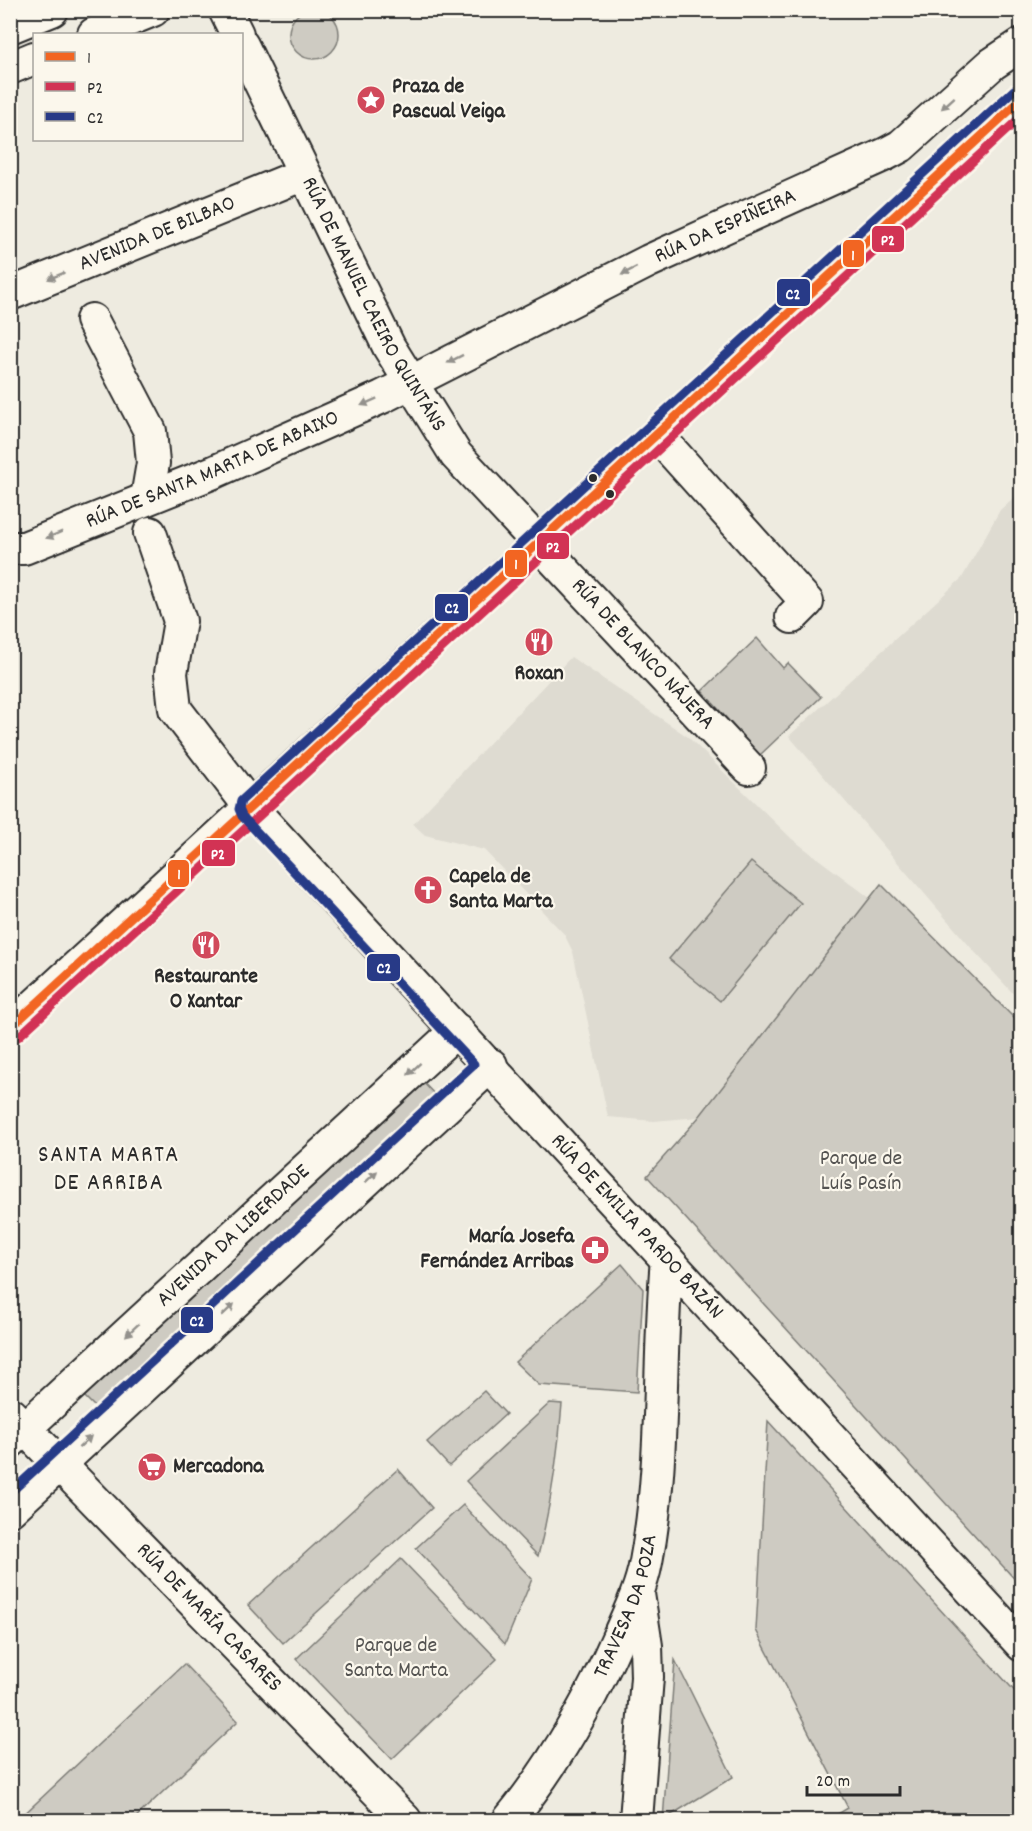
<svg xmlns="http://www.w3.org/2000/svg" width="1032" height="1831" viewBox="0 0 1032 1831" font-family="Dekko,sans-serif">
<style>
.built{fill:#dedbd1}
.green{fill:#cecbc2;stroke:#7c7b76;stroke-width:1.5}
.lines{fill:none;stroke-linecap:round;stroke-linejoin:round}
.minor-casing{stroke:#2b2b2b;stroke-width:36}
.minor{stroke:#fbf7ec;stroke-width:32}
.bus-1-casing{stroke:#fbf7ec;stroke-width:14}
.bus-2-casing{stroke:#fbf7ec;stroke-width:14}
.bus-3-casing{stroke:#fbf7ec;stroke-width:14}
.bus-1{stroke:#f26522;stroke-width:9}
.bus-2{stroke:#d23354;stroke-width:9}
.bus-3{stroke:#283a87;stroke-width:9}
.oneway{fill:#93918c}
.bus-dot{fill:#2b2b2b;stroke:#fbf7ec;stroke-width:2}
.labels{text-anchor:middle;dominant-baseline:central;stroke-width:4.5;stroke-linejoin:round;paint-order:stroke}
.poi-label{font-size:22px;font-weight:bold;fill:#2b2b2b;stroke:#fbf7ec;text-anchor:start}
.street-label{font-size:22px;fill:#2b2b2b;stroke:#fbf7ec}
.park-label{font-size:22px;fill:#545351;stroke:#fbf7ec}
.neighbourhood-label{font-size:24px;letter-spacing:1.5px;fill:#2b2b2b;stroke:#fbf7ec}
.line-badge{stroke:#fbf7ec;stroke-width:2}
.badge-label{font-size:16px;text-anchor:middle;font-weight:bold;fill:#fff}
</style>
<rect width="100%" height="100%" fill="#eeebe0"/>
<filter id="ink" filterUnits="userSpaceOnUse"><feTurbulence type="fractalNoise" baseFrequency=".0167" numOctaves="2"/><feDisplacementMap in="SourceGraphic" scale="12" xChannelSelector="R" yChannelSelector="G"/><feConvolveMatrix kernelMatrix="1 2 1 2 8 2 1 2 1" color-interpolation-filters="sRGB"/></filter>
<g filter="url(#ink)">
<path class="built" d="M1021,491v511l-48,-52 -184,-214 173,-158 38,-68z
M571,657l117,80 104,102 78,59 -171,219 -45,4 -46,-4 -35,-165 -9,-18 -80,-84 -59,-15 -12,-11z"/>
<path class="green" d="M289 34a25 25 0 1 1 50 0a25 25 0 1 1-50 0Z
M757,638l26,30 5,-5 33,34 -61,58 -58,-64z
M751,862l50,41 -81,98 -51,-42z
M881,884l140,141v561l-374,-410 52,-59z
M417,1076l22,23 -338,314 -24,-24z
M622,1264l21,25 -6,103 -98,-7 -24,-23z
M484,1391l22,23 -57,52 -22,-24z
M550,1403l12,1c-4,52 -11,101 -24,152l-72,-75z
M768,1421l253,277v122h-193l20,-12 -92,-178z
M398,1469l34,39 -149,135 -35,-38z
M463,1505l69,74 -27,65 -89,-96z
M401,1559l96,100 -105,100 -96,-100z
M675,1660l58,117 -70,43z
M184,1664l54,57 -105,99h-115z"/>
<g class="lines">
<g class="minor-casing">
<g id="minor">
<path d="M225,10l12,24"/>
<path d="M10,27l42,-17"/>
<path d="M94,34l59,-24"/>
<path id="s1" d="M242,45l147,302 67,108 293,313"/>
<path d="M10,68l24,-10"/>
<path id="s2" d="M10,294l294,-120"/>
<path d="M92,320l58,111 3,32 -6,35"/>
<path d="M657,435l150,167 -15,15"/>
<path id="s3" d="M150,533l30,88 -9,52 4,36 76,99 771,837"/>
<path id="s4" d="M10,548h14l190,-76 168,-75 267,-136 237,-107 15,-8 91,-82 30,-20"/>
<path d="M10,1028l1012,-929"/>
<path id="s5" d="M11,1414l394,406"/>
<path id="s6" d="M10,1442l447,-412"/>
<path d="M10,1510l481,-445"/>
<path id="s7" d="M509,1820c45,-55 80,-116 109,-182 11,-25 23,-49 28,-76 19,-100 12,-203 21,-303"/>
<path d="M636,1820l11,-143 -1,-31 -8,-52"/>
</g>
</g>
<use href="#minor" class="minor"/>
<g class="bus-1-casing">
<path id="bus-1" d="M10,1028l1012,-929"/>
</g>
<g class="bus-2-casing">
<path id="bus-2" d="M18,1037l1004,-921"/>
</g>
<g class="bus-3-casing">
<path id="bus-3" d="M10,1493l464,-429 -232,-248 -3,-7 2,-8 773,-711"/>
</g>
<use href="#bus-1" class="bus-1"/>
<use href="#bus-2" class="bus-2"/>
<use href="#bus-3" class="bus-3"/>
</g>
<defs><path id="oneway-solid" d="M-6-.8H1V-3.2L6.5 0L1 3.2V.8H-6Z" transform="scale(1.5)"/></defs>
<g class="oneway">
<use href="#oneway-solid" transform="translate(948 103) rotate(138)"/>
<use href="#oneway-solid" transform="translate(629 271) rotate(153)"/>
<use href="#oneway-solid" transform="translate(56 276) rotate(158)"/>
<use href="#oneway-solid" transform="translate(455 359) rotate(153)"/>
<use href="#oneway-solid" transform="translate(369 402) rotate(156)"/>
<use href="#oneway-solid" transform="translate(54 535) rotate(157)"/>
<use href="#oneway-solid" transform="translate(414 1069) rotate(137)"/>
<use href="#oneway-solid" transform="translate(371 1177) rotate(-43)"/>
<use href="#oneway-solid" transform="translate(228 1310) rotate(-43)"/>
<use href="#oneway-solid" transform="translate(132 1330) rotate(137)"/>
<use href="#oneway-solid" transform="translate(85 1442) rotate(-43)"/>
</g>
</g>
<defs>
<g id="sight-disc" transform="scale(1.5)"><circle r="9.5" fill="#d1495b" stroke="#fbf7ec"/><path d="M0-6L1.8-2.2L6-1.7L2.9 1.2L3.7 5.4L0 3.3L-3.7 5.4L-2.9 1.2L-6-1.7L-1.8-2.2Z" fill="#fff"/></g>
<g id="restaurant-disc" transform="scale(1.5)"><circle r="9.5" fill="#d1495b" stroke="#fbf7ec"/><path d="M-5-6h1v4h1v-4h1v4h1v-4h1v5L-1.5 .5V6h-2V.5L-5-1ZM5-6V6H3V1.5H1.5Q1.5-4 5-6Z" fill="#fff"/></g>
<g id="church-disc" transform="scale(1.5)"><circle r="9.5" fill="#d1495b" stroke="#fbf7ec"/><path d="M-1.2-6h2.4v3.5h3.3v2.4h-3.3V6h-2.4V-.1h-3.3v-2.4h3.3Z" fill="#fff"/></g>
<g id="pharmacy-disc" transform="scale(1.5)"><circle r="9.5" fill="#d1495b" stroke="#fbf7ec"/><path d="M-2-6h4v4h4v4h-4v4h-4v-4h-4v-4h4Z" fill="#fff"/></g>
<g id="supermarket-disc" transform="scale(1.5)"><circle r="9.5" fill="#d1495b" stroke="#fbf7ec"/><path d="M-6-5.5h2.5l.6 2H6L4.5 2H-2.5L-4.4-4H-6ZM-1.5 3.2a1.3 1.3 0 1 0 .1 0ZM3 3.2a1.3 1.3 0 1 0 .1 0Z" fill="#fff"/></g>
</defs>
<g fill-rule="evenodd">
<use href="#sight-disc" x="371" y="100"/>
<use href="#restaurant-disc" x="539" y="642"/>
<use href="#church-disc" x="428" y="890"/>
<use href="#restaurant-disc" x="206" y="945"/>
<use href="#pharmacy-disc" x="595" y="1250"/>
<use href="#supermarket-disc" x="152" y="1467"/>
</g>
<g class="bus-dot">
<circle cx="593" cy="478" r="5"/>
<circle cx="610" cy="494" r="5"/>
</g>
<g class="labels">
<g class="poi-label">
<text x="392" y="87">Praza de<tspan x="392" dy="25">Pascual Veiga</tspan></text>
<text x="539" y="674" text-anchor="middle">Roxan</text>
<text x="449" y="877">Capela de<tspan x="449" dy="25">Santa Marta</tspan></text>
<text x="206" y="977" text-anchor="middle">Restaurante<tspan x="206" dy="25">O Xantar</tspan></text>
<text x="574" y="1237" text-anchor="end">María Josefa<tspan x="574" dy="25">Fernández Arribas</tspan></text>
<text x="173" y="1467">Mercadona</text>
</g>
<g class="street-label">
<text stroke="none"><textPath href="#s4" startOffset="786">RÚA DA ESPIÑEIRA</textPath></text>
<text stroke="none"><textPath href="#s2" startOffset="159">AVENIDA DE BILBAO</textPath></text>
<text stroke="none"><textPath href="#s1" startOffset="291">RÚA DE MANUEL CAEIRO QUINTÁNS</textPath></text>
<text stroke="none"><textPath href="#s4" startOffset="218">RÚA DE SANTA MARTA DE ABAIXO</textPath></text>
<text stroke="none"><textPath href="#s1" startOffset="736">RÚA DE BLANCO NÁJERA</textPath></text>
<text stroke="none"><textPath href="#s3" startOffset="876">RÚA DE EMILIA PARDO BAZÁN</textPath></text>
<text stroke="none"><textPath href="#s6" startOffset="304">AVENIDA DA LIBERDADE</textPath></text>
<text stroke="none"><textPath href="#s7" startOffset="246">TRAVESA DA POZA</textPath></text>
<text stroke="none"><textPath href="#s5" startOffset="284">RÚA DE MARÍA CASARES</textPath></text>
</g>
<g class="park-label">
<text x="861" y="1159">Parque de<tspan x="861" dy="25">Luís Pasín</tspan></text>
<text x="396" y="1646">Parque de<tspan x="396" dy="25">Santa Marta</tspan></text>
</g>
<g class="neighbourhood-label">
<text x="109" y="1156">SANTA MARTA<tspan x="109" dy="28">DE ARRIBA</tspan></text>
</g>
</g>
<g class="line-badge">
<rect x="871" y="225" width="34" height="28" rx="6" fill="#d23354"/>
<rect x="842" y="239" width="23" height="29" rx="6" fill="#f26522"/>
<rect x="776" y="278" width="35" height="29" rx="6" fill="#283a87"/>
<rect x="536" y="532" width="34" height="28" rx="6" fill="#d23354"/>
<rect x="504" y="549" width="24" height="29" rx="6" fill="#f26522"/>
<rect x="434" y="593" width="35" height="29" rx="6" fill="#283a87"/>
<rect x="201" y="839" width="35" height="28" rx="6" fill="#d23354"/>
<rect x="167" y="859" width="23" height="29" rx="6" fill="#f26522"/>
<rect x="366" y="953" width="35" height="29" rx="6" fill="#283a87"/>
<rect x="180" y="1306" width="34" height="28" rx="6" fill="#283a87"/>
</g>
<g class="badge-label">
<text x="888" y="245">P2</text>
<text x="853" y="260">1</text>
<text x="793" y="299">C2</text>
<text x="553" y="552">P2</text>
<text x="516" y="569">1</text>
<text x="452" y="613">C2</text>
<text x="218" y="859">P2</text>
<text x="179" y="879">1</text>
<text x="384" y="973">C2</text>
<text x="197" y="1326">C2</text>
</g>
<rect width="1032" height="1831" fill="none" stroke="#fbf7ec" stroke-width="36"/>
<rect x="18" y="18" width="996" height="1795" fill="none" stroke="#2b2b2b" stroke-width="2" filter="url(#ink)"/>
<rect x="33" y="33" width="210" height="108" fill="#fbf7ec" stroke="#a8a59f" stroke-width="1.5"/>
<rect x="45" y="52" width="30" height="9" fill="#f26522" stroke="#a8a59f" stroke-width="1.5"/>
<text x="87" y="63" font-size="18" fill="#2b2b2b">1</text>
<rect x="45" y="82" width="30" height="9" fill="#d23354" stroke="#a8a59f" stroke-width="1.5"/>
<text x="87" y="93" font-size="18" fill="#2b2b2b">P2</text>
<rect x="45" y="112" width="30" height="9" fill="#283a87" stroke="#a8a59f" stroke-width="1.5"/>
<text x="87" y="123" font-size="18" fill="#2b2b2b">C2</text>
<path d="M807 1786v9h93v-9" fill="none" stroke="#2b2b2b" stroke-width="3"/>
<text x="816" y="1786" font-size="18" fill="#2b2b2b" stroke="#fbf7ec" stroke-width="4.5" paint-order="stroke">20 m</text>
</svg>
